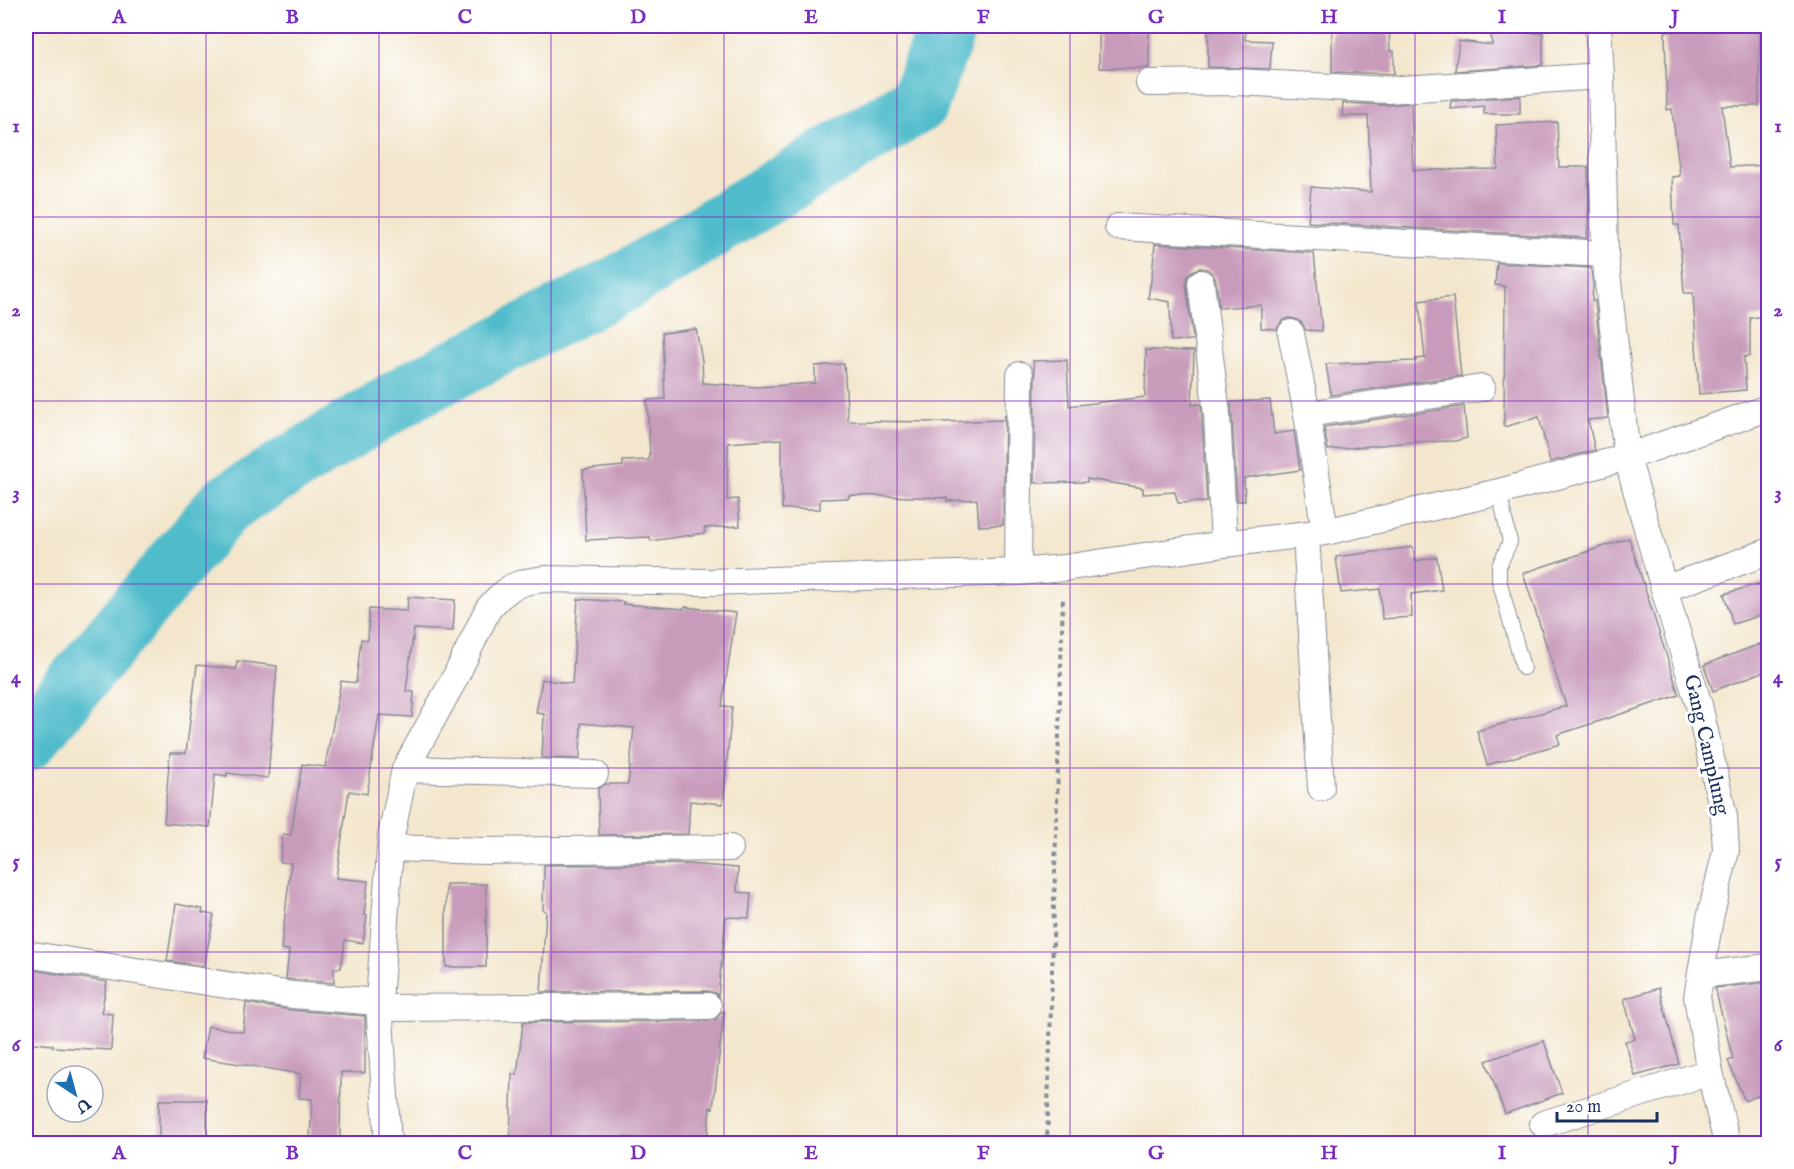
<svg xmlns="http://www.w3.org/2000/svg" width="1794" height="1169" viewBox="0 0 1794 1169" font-family="'IM FELL English',serif">
<style>
.lines{fill:none;stroke-linecap:round;stroke-linejoin:round}
.river{stroke:#50bbcb;stroke-width:60}
.building{fill:#c89bbb}
.service-casing{stroke:#878a95;stroke-width:16}
.minor-casing{stroke:#878a95;stroke-width:28}
.path{stroke:#878a95;stroke-width:4;stroke-dasharray:4.5 4.5;stroke-linecap:butt}
.service{stroke:#fff;stroke-width:14}
.minor{stroke:#fff;stroke-width:26}
.grid{fill:none;stroke:#7b2cbf;stroke-width:1.5;stroke-opacity:0.55}
.labels{text-anchor:middle;dominant-baseline:central;stroke-width:6;stroke-linejoin:round;paint-order:stroke}
.street-label{font-size:21px;fill:#1b2f5e;stroke:#fff}
.neatline{fill:none;stroke:#7b2cbf;stroke-width:2}
.grid-label{font-size:20px;text-anchor:middle;font-weight:bold;fill:#7b2cbf}
</style>
<rect width="100%" height="100%" fill="#fff"/>
<filter id="ink" filterUnits="userSpaceOnUse"><feTurbulence type="fractalNoise" baseFrequency=".0167" numOctaves="2"/><feDisplacementMap in="SourceGraphic" scale="12" xChannelSelector="R" yChannelSelector="G"/><feConvolveMatrix kernelMatrix="1 2 1 2 8 2 1 2 1" color-interpolation-filters="sRGB"/></filter>
<filter id="wash" filterUnits="userSpaceOnUse"><feTurbulence type="fractalNoise" baseFrequency=".008" numOctaves="4" result="noise"/><feDisplacementMap in="SourceGraphic" scale="24" xChannelSelector="R" yChannelSelector="G"/><feGaussianBlur stdDeviation="1.35" result="paint"/><feColorMatrix in="noise" values="0 0 0 0 0 0 0 0 0 0 0 0 0 0 0 0 0 1.4 0 .05"/><feComposite in="paint" operator="in"/></filter>
<g filter="url(#wash)">
<rect width="100%" height="100%" fill="#f3e6cc"/>
<g class="lines">
<path class="river" d="M26,742l199,-237 187,-114 208,-107 299,-181 28,-77"/>
</g>
<g id="blocks">
<path class="building" d="M1208,26h38l-1,14 27,1 -2,28 -62,-2z
M1332,26h57l1,25h4v23l-62,-2z
M1715,26h45l-1,80h-37l8,61 38,-2v151l-18,2v38l-6,1 2,33 -47,4 -6,-101h-9l-5,-68h-5l-2,-48 8,-1 -8,-67 -5,1 -2,-78z
M1099,31h50v37h-50z
M1491,33h52v32l-88,6 4,-30 33,4z
M1520,96v18h-36v-8l-34,3 1,-8z
M1343,103l43,2 25,-2 2,67 85,-1 -2,-44 61,-3 2,45h29l1,35 -2,36 -279,-16 3,-35 60,5 -3,-76h-26z
M1155,244l159,9 8,78 -16,-1 -4,-7 -7,-4 -6,-1 -7,3 -5,8 -16,-1v-23l-42,3 -3,-27 -3,-7 -6,-5 -7,-1 -8,3 -5,6 -1,7 7,56 -22,1 -1,-39 -22,-4 4,-23z
M1497,263l94,5 2,18 -1,15h3l13,117 -20,2 7,30 -45,12 -11,-45 -35,10 1,-141 -10,-1z
M1453,297l8,79 -130,19 -5,-31 90,-3v-2l9,-1 -6,-57z
M696,329l6,32 1,22 55,4 57,-4v-17l29,-2 4,57 96,1 60,-2 1,-5 -2,110 -24,1 -2,-27 -30,2v-3l-98,-3v3l-29,1v10h-38v-70l-54,4 -1,57 11,-1 2,27 -36,2 1,5 -54,8 -1,-4 -64,3 -3,-70 40,-4v-5l26,-1v-7h1l-3,-53 18,-1 -3,-66z
M1146,350l48,1 -2,54 9,-1 6,98 -29,1 -3,-11 -32,2v-6l-56,-9v3l-53,1 1,-108 -2,-14 34,-1 2,46 76,-9z
M1270,400l4,34 20,-3 6,39 -56,8 1,23h-8l-6,-99z
M1464,406l3,32 -12,3 -42,1 -85,8 -4,-23z
M1629,538l50,157 -122,40 3,9 -73,21 -10,-34 89,-25 -43,-133z
M1413,547l2,14 22,-4 5,33 -31,4 1,23 -30,2 -2,-30 -39,4 -5,-36z
M1768,581v32l-35,11 -9,-30z
M408,597l47,3 -2,31 -39,-2 -8,62 8,1 -2,25 -33,-2 -12,79 -18,-3 -13,87 32,3 -4,34h3l-4,28 -18,-3 -4,28h-7v15l-48,-4 3,-29 -8,-1 10,-86 -11,-1 3,-28 8,1 11,-71 23,3 16,-86 15,2 5,-44 7,1 1,-31 38,2z
M578,599l46,3 -1,2 61,5 1,-2 51,6 -14,93 10,1 -9,97 -33,-3 -2,33 -89,1 -1,-47 7,-4h23l6,-56 -53,-5 -1,36 -38,-1 2,-44 -8,-1 6,-34 30,5z
M1760,644l8,26 -55,21 -9,-26z
M237,661l40,5 -9,112 -41,-5v3l-12,-2 -5,53 -46,-4 6,-70h16l11,-88 39,4z
M687,864l51,4 -1,24 14,1 -2,25 -23,-1 -8,79 -3,-3 -7,-2 -167,1 5,-81 -3,-1 1,-45z
M446,884h40v83h-40z
M176,904l27,5 -1,4 12,2 -10,51 -37,-5z
M26,969l81,13 -6,31 12,1 -2,36 -58,-3v-2l-27,-3z
M1762,983l6,25v83l-23,10 -17,-40 5,-2 -18,-71z
M1659,988l20,76 -44,12 -10,-35 10,-2 -11,-40z
M246,1003l45,7 74,6v57l-24,-1 -1,68 -30,-1 2,-40 -13,-1 2,-24 -99,-16 6,-32 35,6z
M721,1012h3l-11,96 -3,-1 -3,36 -84,-6v6h-113l2,-69 5,1 6,-53 185,-1 8,-2z
M1544,1041l18,52 -57,21 -19,-53z
M159,1100h48v39h-48z"/>
</g>
</g>
<g filter="url(#ink)">
<use href="#blocks" fill-opacity="0" stroke="#878a95" stroke-width="1.5"/>
<g class="lines">
<g class="service-casing">
<path id="service" d="M1499,492l11,50 -11,24v14l24,88"/>
</g>
<g class="minor-casing">
<path id="minor" d="M1598,26l3,50 4,178 22,203 37,132 35,116 25,111 2,35 -16,67 -13,79 13,75 17,72
M1149,83l88,-1 150,8 214,-14
M1118,227l487,27
M1201,283l16,131 7,130
M1291,333l16,81 18,118
M1307,414l175,-26
M1306,535l15,253
M1018,572l2,-197
M1664,589l104,-37
M405,769l190,5
M390,848l96,3 244,-3
M26,954l266,41 87,7
M1701,975l67,-8
M379,1008l329,-2
M1543,1124l167,-52
M388,1144l-9,-142 12,-166 14,-67 50,-91 33,-69 10,-11 14,-11 13,-5 19,-3 164,3 310,-10 46,-4 160,-24 101,-12 174,-40 128,-35 141,-49"/>
</g>
<path class="path" d="M1047,1144l16,-548"/>
<use href="#service" class="service"/>
<use href="#minor" class="minor"/>
</g>
</g>
<path class="grid" d="M206,26v1118M379,26v1118M551,26v1118M724,26v1118M897,26v1118M1070,26v1118M1243,26v1118M1415,26v1118M1588,26v1118M26,217h1742M26,401h1742M26,584h1742M26,768h1742M26,952h1742"/>
<g class="labels">
<g class="street-label">
<text transform="translate(1706 745) rotate(77)">Gang Camplung</text>
</g>
</g>
<rect width="1794" height="1169" fill="none" stroke="#fff" stroke-width="66"/>
<g transform="translate(75 1094) rotate(144)"><circle r="28" fill="#ffffff" stroke="#a4acbf" stroke-width="1.5"/>
<path d="M0-4.5L10 22L0 15L-10 22Z" fill="#1f6fb2"/>
<text y="-9" font-size="16" font-weight="bold" text-anchor="middle" fill="#1b2f5e">U</text>
</g>
<path d="M1557 1112v9h100v-9" fill="none" stroke="#1b2f5e" stroke-width="3"/>
<text x="1566" y="1112" font-size="18" fill="#1b2f5e" stroke="#ffffff" stroke-width="4.5" paint-order="stroke">20 m</text>
<rect x="33" y="33" width="1728" height="1103" class="neatline"/>
<g class="grid-label">
<text x="119" y="23">A</text>
<text x="292" y="23">B</text>
<text x="465" y="23">C</text>
<text x="638" y="23">D</text>
<text x="811" y="23">E</text>
<text x="983" y="23">F</text>
<text x="1156" y="23">G</text>
<text x="1329" y="23">H</text>
<text x="1502" y="23">I</text>
<text x="1675" y="23">J</text>
<text x="16" y="132">1</text>
<text x="1778" y="132">1</text>
<text x="16" y="316">2</text>
<text x="1778" y="316">2</text>
<text x="16" y="499">3</text>
<text x="1778" y="499">3</text>
<text x="16" y="683">4</text>
<text x="1778" y="683">4</text>
<text x="16" y="867">5</text>
<text x="1778" y="867">5</text>
<text x="16" y="1051">6</text>
<text x="1778" y="1051">6</text>
<text x="119" y="1159">A</text>
<text x="292" y="1159">B</text>
<text x="465" y="1159">C</text>
<text x="638" y="1159">D</text>
<text x="811" y="1159">E</text>
<text x="983" y="1159">F</text>
<text x="1156" y="1159">G</text>
<text x="1329" y="1159">H</text>
<text x="1502" y="1159">I</text>
<text x="1675" y="1159">J</text>
</g>
</svg>
